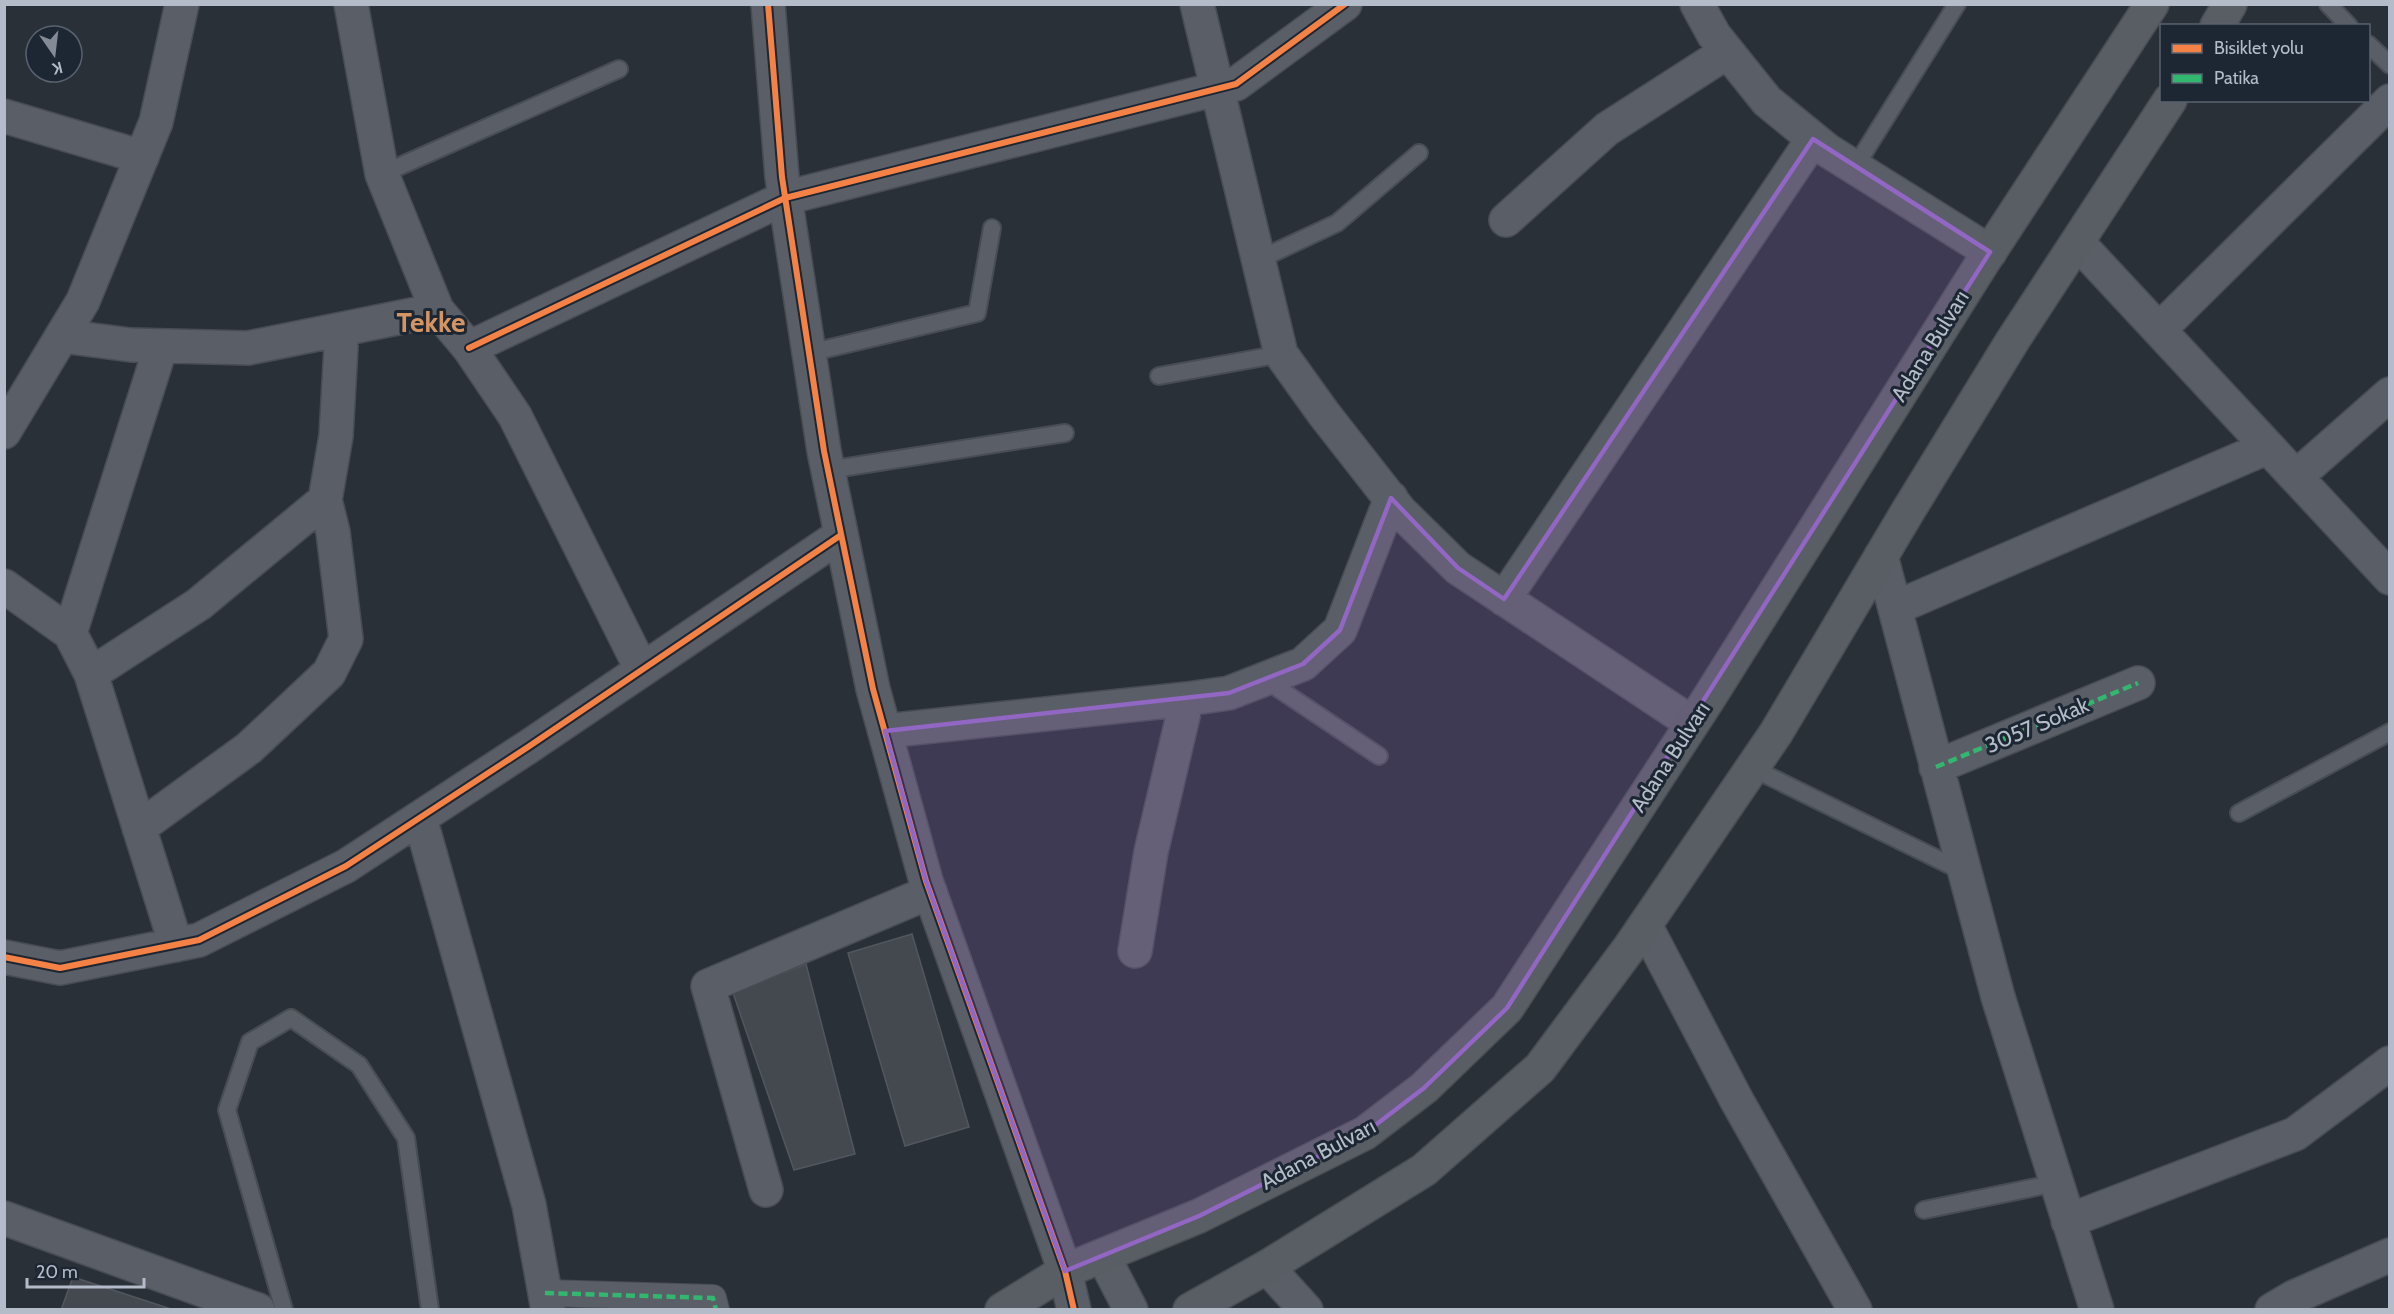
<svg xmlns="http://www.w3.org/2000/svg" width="2394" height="1314" viewBox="0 0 2394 1314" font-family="Cabin,sans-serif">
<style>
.building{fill:#444950;stroke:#52575f;stroke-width:1.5}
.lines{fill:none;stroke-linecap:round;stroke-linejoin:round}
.service-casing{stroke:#484c53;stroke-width:20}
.pedestrian-casing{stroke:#484c53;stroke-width:28}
.minor-casing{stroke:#484c53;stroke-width:36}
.tertiary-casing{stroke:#484c53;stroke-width:36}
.secondary-casing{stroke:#484c53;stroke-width:36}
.service{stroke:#5a5e66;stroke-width:16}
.pedestrian{stroke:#5a5e66;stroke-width:26}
.minor{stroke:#5a5e66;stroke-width:33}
.tertiary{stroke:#5a5e66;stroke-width:33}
.secondary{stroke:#595d64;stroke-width:33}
.quiet{stroke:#33b770;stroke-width:4.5;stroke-dasharray:9 4.5;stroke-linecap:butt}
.cycleway-casing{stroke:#1d2633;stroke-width:10}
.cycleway{stroke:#f48246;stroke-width:6}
.marked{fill:#9266c3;fill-opacity:0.2;stroke:#9266c3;stroke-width:4.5;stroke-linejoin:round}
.labels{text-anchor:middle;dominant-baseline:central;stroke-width:6;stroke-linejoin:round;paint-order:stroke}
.street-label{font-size:22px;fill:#b4bcc9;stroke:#1d2633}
.district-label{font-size:28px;font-weight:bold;fill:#d59563;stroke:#1d2633}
</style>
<rect width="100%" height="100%" fill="#2a3038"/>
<path class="building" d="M912,934l57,193 -64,19 -57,-193z
M806,964l49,190 -61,16 -61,-177z
M73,1277l101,33h-113z"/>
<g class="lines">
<g class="service-casing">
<path id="service" d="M2328,4l21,22
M2368,44l22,21
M1855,167l102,-163
M382,174l237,-105
M1258,260l79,-37 82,-70
M809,353l168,-40 15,-85
M1159,376l122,-22
M828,470l237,-37
M1264,679l115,77
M1752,768l212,104
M2239,813l151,-81
M1924,1210l132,-27
M284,1310l-57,-200 23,-68 41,-24 68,47 47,73 24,172"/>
</g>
<g class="pedestrian-casing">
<path id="pedestrian" d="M545,1293l168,5 3,12"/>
</g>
<g class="minor-casing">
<path id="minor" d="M351,4l31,170 55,136 32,38 46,68 127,254
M1197,4l84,350 43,60 76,97 58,57 234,155
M1697,4l17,31 53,66 60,49 163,102
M4,116l138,41
M1506,220l101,-91 120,-77
M2078,243l312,335
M2159,330l231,-229
M62,336l69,9 117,3 189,-38
M469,348l316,-150 451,-114 109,-80
M2296,477l94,-83
M1881,556l117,441 99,313
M4,586l66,47 21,41 85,271
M1504,599l309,-460
M1895,608l373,-161
M70,633l91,-287
M91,674l108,-70 126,-104
M885,731l302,-32 42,-6 74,-29 37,-34 51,-132
M1936,767l202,-84
M420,818l109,387 19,105
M139,828l110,-80 80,-75 17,-34 -13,-107 -8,-32 11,-64 6,-107
M1645,925l91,174 119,211
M1135,951l16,-99 36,-153
M4,957l56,11 139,-28 147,-74 182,-119 313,-212
M766,1190l-58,-204 222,-94
M2068,1221l227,-87 95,-71
M1267,1267l39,43
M2272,1310l22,-13 96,-42"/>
</g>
<g class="tertiary-casing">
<path id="tertiary" d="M768,4l14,173 27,176 15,98 49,238 53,192 139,390 9,39
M4,432l79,-131 73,-179 26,-118
M4,1218l254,92
M1103,1256l28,54"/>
</g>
<g class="secondary-casing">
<path id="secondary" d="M2217,26l13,-22
M1002,1310l63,-39 134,-55 166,-83 59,-45 83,-80 200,-307 274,-436 171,-261
M1190,1310l77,-43 157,-97 116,-102 90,-121 146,-214 132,-222 105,-171 157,-240"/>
</g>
<use href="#service" class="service"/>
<use href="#pedestrian" class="pedestrian"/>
<use href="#minor" class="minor"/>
<use href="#tertiary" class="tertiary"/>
<use href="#secondary" class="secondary"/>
<path class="quiet" d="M1936,767l202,-84
M545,1293l168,5 3,12"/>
<g class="cycleway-casing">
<path id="cycleway" d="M768,4l14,173 27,176 15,98 49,238 53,192 139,390 9,39
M469,348l316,-150 451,-114 109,-80
M4,957l56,11 139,-28 147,-74 182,-119 313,-212"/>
</g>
<use href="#cycleway" class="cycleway"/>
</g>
<path class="marked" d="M1813,139l177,113 -483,756 -83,80 -59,45 -166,83 -134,55 -139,-390 -41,-150 344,-38 74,-29 37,-34 51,-132 67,70 46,31z"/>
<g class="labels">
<g class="street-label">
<text transform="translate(1930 346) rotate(-58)">Adana Bulvarı</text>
<text transform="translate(2037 725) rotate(-23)">3057 Sokak</text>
<text transform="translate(1670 757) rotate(-57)">Adana Bulvarı</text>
<text transform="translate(1318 1154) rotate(-28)">Adana Bulvarı</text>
</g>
<g class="district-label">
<text x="431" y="322">Tekke</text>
</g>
</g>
<rect width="2394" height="1314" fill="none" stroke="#b4bcc9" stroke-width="12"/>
<rect x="2160" y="24" width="210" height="78" fill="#1d2633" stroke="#59626f" stroke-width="1.5"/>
<rect x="2172" y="44" width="30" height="9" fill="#f48246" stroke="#59626f" stroke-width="1.5"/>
<text x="2214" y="54" font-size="18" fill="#b4bcc9">Bisiklet yolu</text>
<rect x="2172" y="74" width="30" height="9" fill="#33b770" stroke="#59626f" stroke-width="1.5"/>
<text x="2214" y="84" font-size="18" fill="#b4bcc9">Patika</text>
<g transform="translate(54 54) rotate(166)"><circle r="28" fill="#1d2633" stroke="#59626f" stroke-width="1.5"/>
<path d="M0-4.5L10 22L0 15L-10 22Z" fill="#848b96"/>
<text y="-9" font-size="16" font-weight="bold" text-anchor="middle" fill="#b4bcc9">K</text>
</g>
<path d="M27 1278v9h117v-9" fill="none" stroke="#b4bcc9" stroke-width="3"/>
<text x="36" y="1278" font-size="18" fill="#b4bcc9" stroke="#1d2633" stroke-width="4.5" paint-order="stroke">20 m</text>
</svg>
